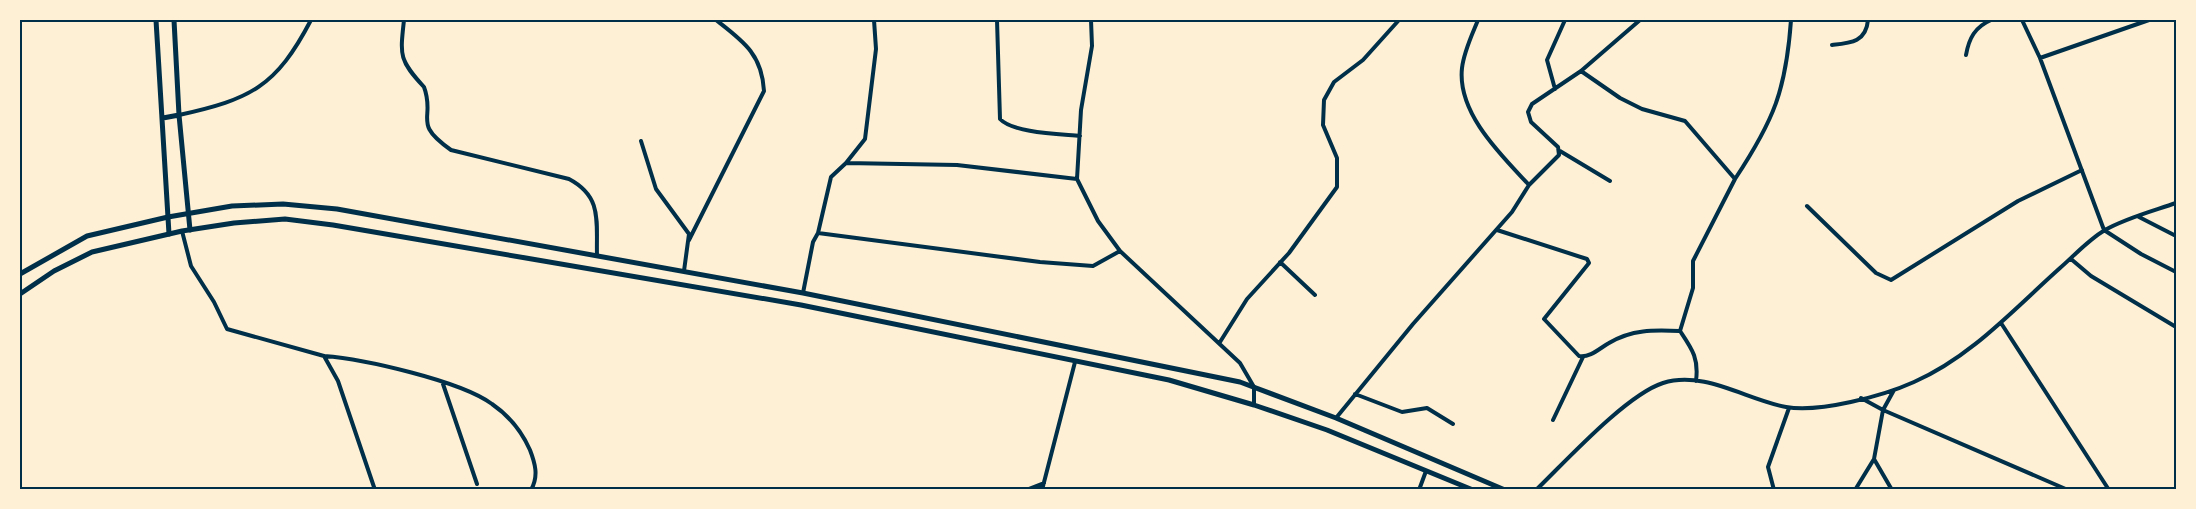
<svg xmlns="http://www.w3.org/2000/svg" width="2196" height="509" viewBox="0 0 2196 509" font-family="'PT Sans Narrow',sans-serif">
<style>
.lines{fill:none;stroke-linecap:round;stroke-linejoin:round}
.minor{stroke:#003049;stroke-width:4}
.tertiary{stroke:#003049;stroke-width:5}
.secondary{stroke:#003049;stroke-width:5}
.neatline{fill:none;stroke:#003049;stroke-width:2}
</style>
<rect width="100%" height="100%" fill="#fdf0d5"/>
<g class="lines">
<path class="minor" d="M404,20c-4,36 -5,40 20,67 12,32 -13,35 27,63l118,29c34,18 27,43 28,77
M997,20l3,99c13,14 60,15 80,17
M1478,20c-6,15 -14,31 -16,48 -5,45 39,87 67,117
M2022,20l18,38
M2149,20l-109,38 64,172 37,24 35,18
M1832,45c19,-2 34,-3 36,-25
M1966,55c3,-17 9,-28 25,-35
M1581,71l59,-51
M1555,89l-8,-29 18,-40
M179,115c72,-16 97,-28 132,-95
M641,141l15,48 33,45 -5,37
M1560,151l50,30
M846,163l111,2 120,14 21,42 22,30
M1077,179l4,-69 11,-64 -1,-26
M1807,206l69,67 15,7 127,-79 64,-31
M2139,217l37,19
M1497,230l90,29 2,4 -45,56 35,37c11,2 21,-8 30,-13 23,-14 45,-13 71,-12
M182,231l9,35 23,36 13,27 97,27 14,25 37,109
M818,233l222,29 53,4 27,-15 120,112 14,24v18
M689,240l75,-149c-2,-37 -21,-50 -48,-71
M2071,259l20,17 85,51
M1280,262l35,33
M803,293l10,-51 5,-9 13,-56 15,-14 19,-24 11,-90 -2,-29
M2001,323l108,167
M1220,342l27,-43 42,-46 48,-66v-29l-14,-33 1,-25 10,-18 29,-22 36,-40
M324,356c40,3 137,25 168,48 16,11 30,28 38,46 5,13 9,26 1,40
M1696,381c3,-23 -4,-32 -16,-50l13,-43v-27l42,-82
M443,384l34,100
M1355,394l47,18 25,-4 26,16
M1861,398l22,12 185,80
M1336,418l77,-94 99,-112 17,-27 30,-30 -1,-8 -27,-25 -3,-10 4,-8 49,-33 39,27 22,11 43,12 50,58c39,-59 51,-89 56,-159
M1553,420l30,-63
M1026,490l18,-7
M1042,490l33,-128
M1419,490l7,-19
M1536,490c30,-29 90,-95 127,-107 41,-13 84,17 123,24 33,6 97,-11 128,-25 57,-25 100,-73 146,-114 14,-12 28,-28 45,-38 21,-12 48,-19 71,-27
M1774,490l-6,-23 21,-59
M1855,490l19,-31
M1892,490l-18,-31 9,-49 11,-20"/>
<path class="tertiary" d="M156,20l13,214
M174,20l5,95 11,115
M163,118l16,-3"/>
<path class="secondary" d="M20,274l67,-38 81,-19 64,-11 51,-2 54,5 466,84 437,89 96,36 169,72
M20,294l34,-23 38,-19 90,-21 52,-8 51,-4 48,6 468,80 368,75 85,25 73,25 146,60"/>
</g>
<rect width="2196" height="509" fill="none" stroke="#fdf0d5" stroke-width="42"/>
<rect x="21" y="21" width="2154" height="467" class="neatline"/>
</svg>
